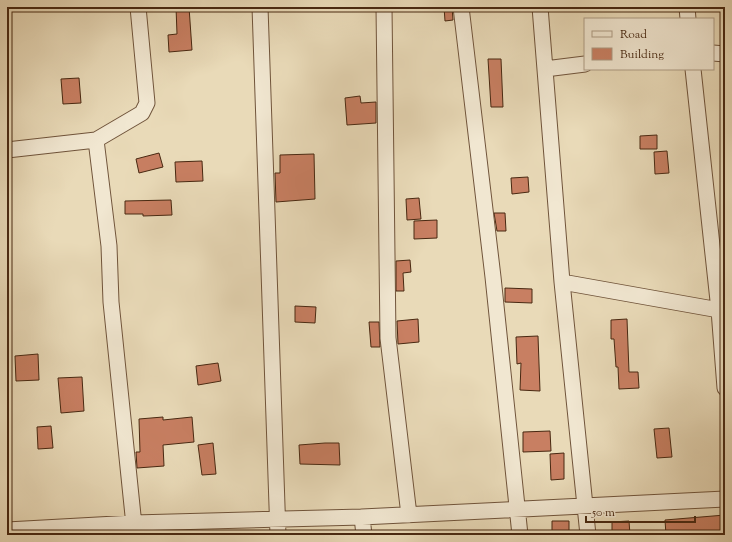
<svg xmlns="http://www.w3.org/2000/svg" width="732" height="542" viewBox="0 0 732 542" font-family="'Sorts Mill Goudy',serif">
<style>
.building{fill:#c87f62;stroke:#482811}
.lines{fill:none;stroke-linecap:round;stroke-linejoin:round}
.street-casing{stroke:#70543b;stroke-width:17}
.street{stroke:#f1e7d1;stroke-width:15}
</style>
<rect width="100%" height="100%" fill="#e9dab8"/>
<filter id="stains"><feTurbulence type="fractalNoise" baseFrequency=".005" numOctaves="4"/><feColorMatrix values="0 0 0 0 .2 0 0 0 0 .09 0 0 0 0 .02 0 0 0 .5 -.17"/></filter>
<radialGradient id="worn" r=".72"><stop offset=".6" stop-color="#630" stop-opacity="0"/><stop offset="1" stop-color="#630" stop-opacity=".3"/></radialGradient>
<path class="building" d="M176,7h13l3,43 -23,2 -1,-17 9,-1z
M444,7h8l1,13 -8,1z
M488,59h13l2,48h-12z
M79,78l2,25 -18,1 -2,-25z
M360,96l1,7 15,-1v21l-29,2 -2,-27z
M657,135v14h-17v-13z
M667,151l2,22 -14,1 -1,-22z
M159,153l4,14 -24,6 -3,-14z
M314,154l1,45 -39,3 -1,-29h5v-18z
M202,161l1,20 -27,1 -1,-20z
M528,177l1,15 -17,2 -1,-16z
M419,198l2,21 -14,1 -1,-21z
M171,200l1,15 -29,1v-2h-18v-13z
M494,213h11l1,18h-9z
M437,220v18l-23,1v-18z
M410,260l1,12 -8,1 1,18h-8v-30z
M505,288l27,1v14l-27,-1z
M295,306l21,1 -1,16 -20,-1z
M418,319l1,23 -21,2 -1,-23z
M627,319l2,53h9l1,16 -20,1 -1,-22h-2l-2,-28h-3v-19z
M369,322h10l1,25h-9z
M538,336l2,55 -20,-1 1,-27 -4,1 -1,-27z
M38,354l1,26 -23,1 -1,-25z
M218,363l3,18 -23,4 -2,-19z
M82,377l2,34 -23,2 -3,-35z
M163,417v3l29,-3 2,25 -31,3 1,21 -27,2 -1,-16h4l-1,-33z
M51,426l2,22 -15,1 -1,-22z
M669,428l3,29 -15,1 -3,-29z
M550,431l1,20 -28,1v-20z
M213,443l3,31 -14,1 -4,-30z
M325,443h14l1,22 -40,-1 -1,-19z
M564,453v26l-13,1 -1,-26z
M725,515v20h-59l-1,-15z
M552,521h17v14h-17z
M629,521l1,14h-18v-13z"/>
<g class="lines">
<g class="street-casing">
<path id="street" d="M260,7l18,528
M384,7l4,331 21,177
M461,7l32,270 27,258
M540,7l22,275 157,28 -26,-241
M687,7l1,12
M713,53l12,1
M545,69l40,-5
M7,150l89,-10
M562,282l26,253
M719,310l6,78
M362,517l2,18
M7,530l127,-7 228,-6 363,-18
M135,535l-24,-233 -2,-56 -13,-106 46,-27 5,-10 -9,-96"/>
</g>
<use href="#street" class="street"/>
</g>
<rect width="732" height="542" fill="none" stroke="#e9dab8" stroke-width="24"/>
<rect x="8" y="8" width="716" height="526" fill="none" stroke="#482811" stroke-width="2"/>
<rect x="12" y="12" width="708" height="518" fill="none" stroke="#482811"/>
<rect x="584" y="18" width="130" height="52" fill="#f1e7d1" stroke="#ad9b84"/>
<rect x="592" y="31" width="20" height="6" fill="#f1e7d1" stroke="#ad9b84"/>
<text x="620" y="38" font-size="12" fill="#482811">Road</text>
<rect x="592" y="48" width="20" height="12" fill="#c87f62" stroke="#ad9b84"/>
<text x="620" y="58" font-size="12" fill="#482811">Building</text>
<path d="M586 516v6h109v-6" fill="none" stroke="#482811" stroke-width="2"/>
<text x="592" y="516" font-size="12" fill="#482811" stroke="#f1e7d1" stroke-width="3" paint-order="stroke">50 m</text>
<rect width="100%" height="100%" filter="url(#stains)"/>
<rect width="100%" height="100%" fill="url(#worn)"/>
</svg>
